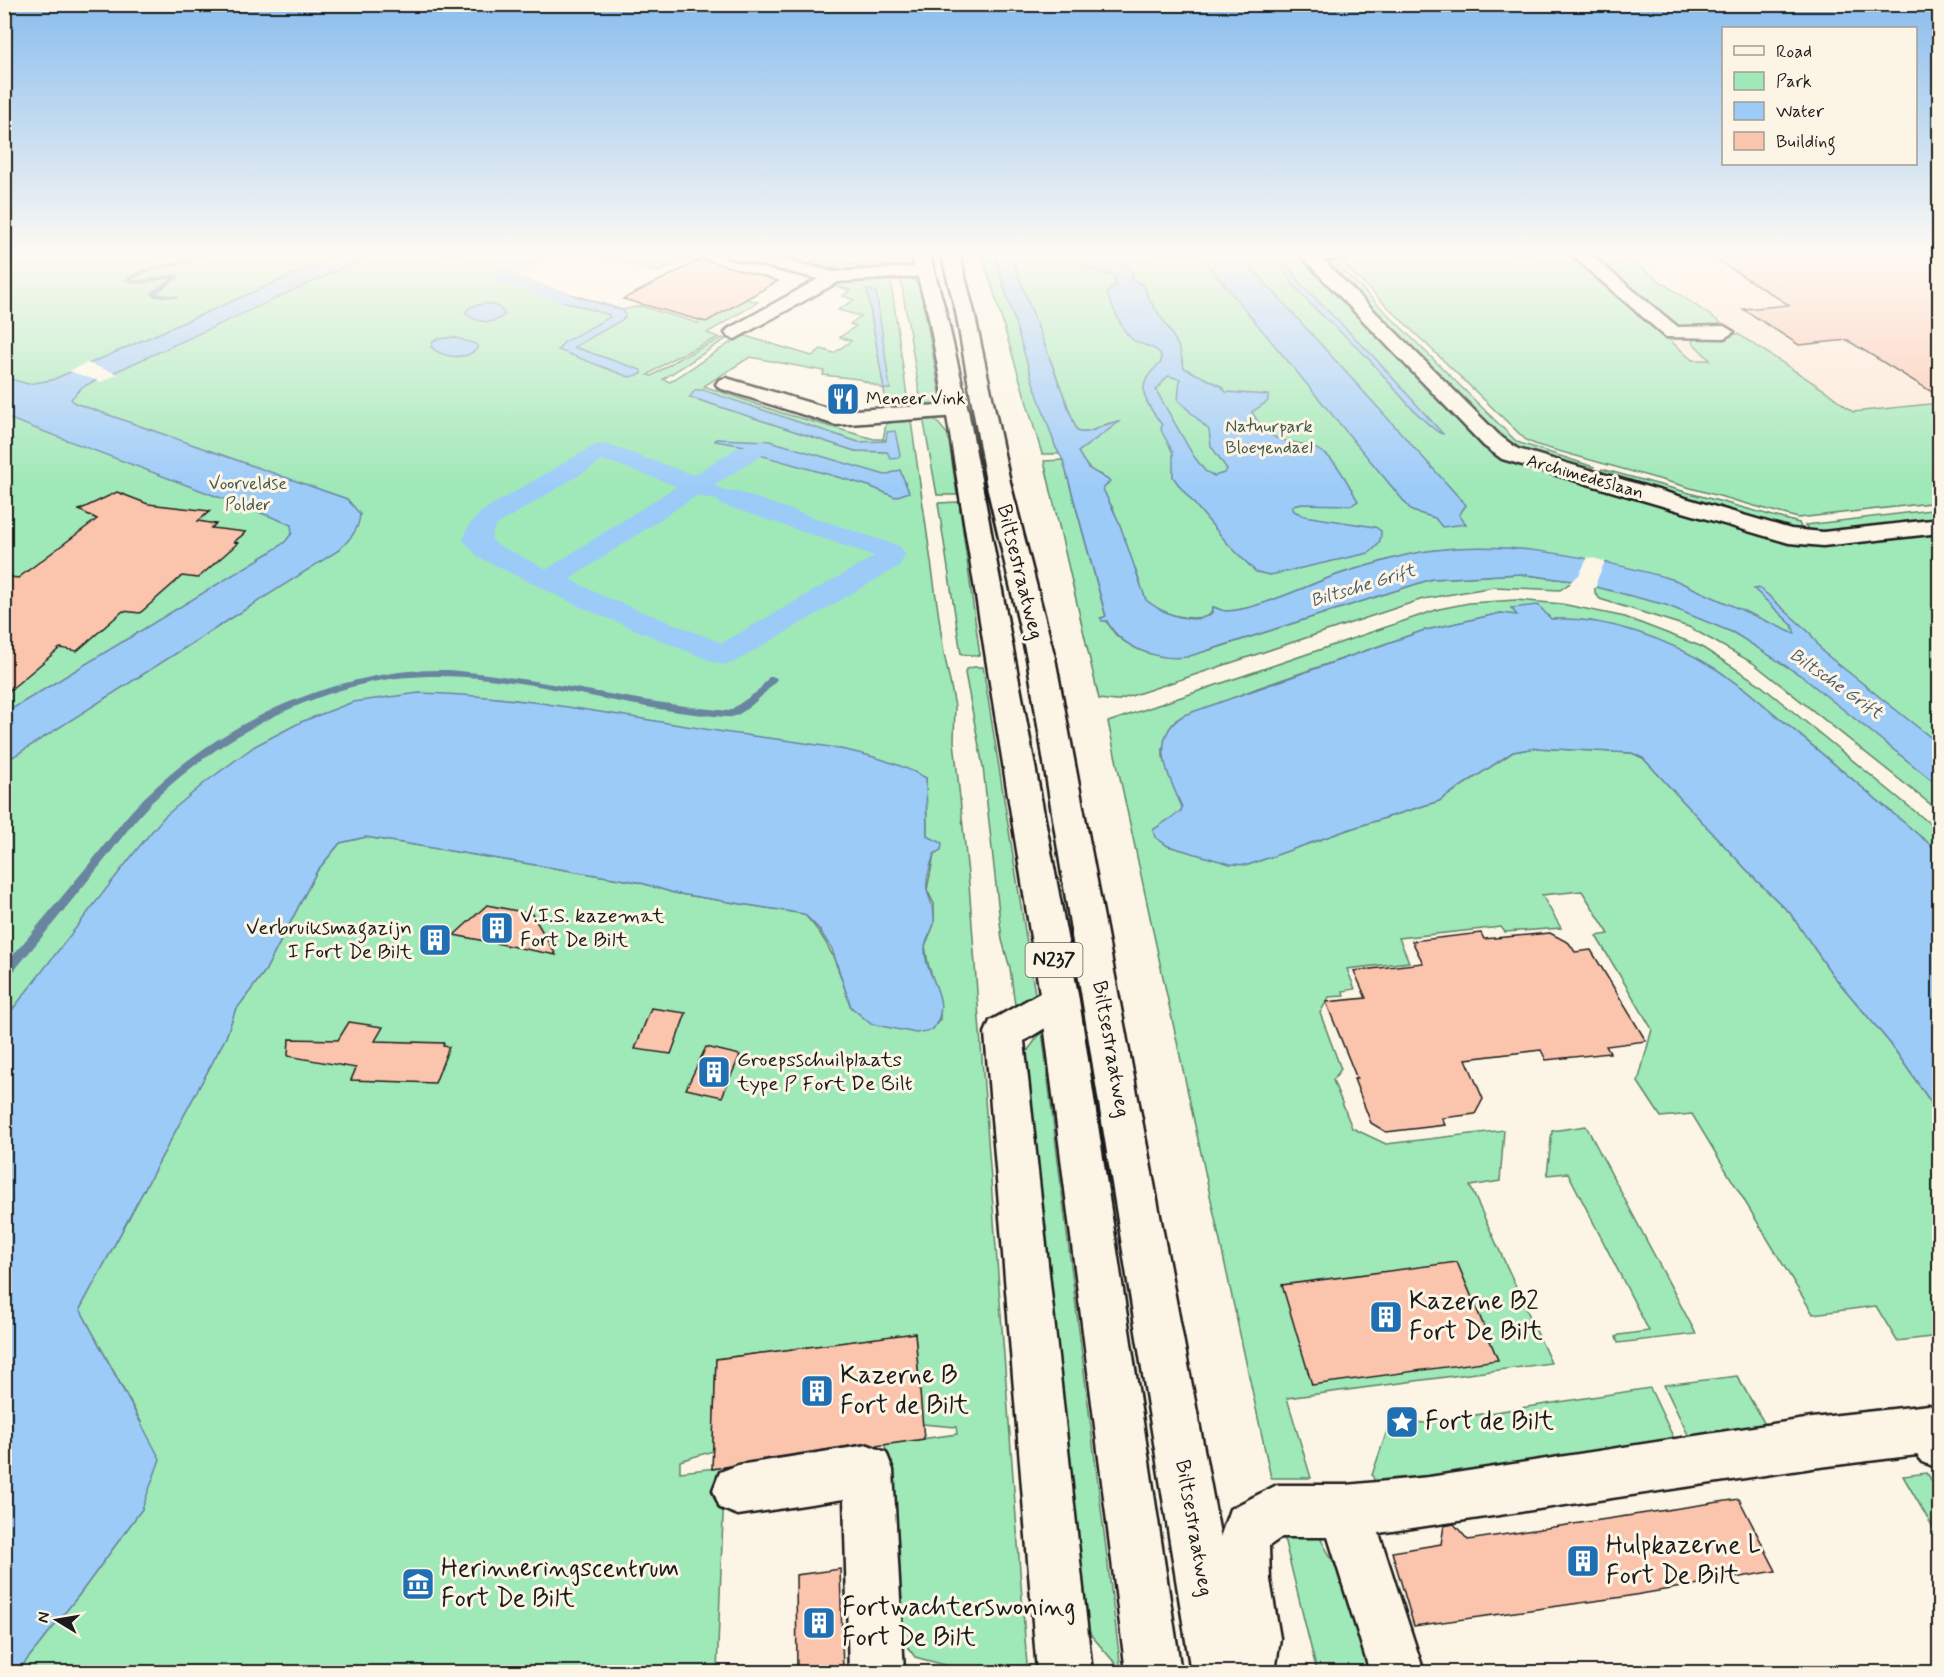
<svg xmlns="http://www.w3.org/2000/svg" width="1944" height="1677" viewBox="0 0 1944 1677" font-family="Mynerve,sans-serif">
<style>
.built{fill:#fce7d4}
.green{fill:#9fe8b7;stroke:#5e826a;stroke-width:1.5;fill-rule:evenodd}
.water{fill:#9dcbf8;stroke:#6985a0;stroke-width:1.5;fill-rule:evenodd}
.pier{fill:#fcf5e5}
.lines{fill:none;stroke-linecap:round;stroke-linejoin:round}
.stream{fill:#6985a0;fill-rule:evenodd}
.canal{fill:#9dcbf8;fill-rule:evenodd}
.building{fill:#fbc5ad;stroke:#1c1c1c;stroke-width:1.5}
.minor-casing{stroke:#1c1c1c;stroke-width:5}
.major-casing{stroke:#1c1c1c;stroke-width:5}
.minor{fill:#fcf5e5;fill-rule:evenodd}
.major{fill:#fcf5e5;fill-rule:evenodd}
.labels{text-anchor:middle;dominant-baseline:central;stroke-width:6;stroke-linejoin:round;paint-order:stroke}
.far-poi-label{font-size:18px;fill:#1c1c1c;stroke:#fcf5e5;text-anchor:start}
.far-park-label{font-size:18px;fill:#43594a;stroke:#fcf5e5}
.far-street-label{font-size:18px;fill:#1c1c1c;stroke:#fcf5e5}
.far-water-label{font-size:18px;font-style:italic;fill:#495969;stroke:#fcf5e5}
.shield{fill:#fcf5e5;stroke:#5f5d58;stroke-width:1.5}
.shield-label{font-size:20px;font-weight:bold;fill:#1c1c1c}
.street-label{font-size:21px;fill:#1c1c1c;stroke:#fcf5e5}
.poi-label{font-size:21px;fill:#1c1c1c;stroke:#fcf5e5;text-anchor:start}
.near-poi-label{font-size:26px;fill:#1c1c1c;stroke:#fcf5e5;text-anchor:start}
</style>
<rect width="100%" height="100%" fill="#fcf5e5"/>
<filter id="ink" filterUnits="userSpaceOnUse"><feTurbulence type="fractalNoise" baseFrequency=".0167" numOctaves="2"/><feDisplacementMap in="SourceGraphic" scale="12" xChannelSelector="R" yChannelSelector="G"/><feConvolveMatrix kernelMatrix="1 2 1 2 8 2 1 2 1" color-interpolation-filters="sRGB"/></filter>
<g filter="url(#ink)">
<path class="built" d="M1555,253h384v165l-159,15z"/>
<path class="green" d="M5,253h550l-43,23 111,34 17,-4 58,17 45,-25 15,4 -51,31 12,4 -47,22 -24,16 4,1 26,-17 44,-21 4,1 -63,40 7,3 72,-47 70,21 9,-7 13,4 17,-12 -11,-4 16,-11 -6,-2 11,-8 -23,-6 16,-10 -11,-4 7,-6 -23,-6 63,-8 19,134 -23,1 -2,-22 -25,-10 -36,-4 1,-4 -74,-14 -46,29 78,27 92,26h9l3,-15 11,-4 14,1 33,232 11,53 -1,35 15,143 58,781 -67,4 -45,-12 -13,-18 -17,-195 72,-10 -1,-7 -34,-3 -7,-91 -199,26 -3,92 -33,10v11l45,-5 -8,205h-700l62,-77 63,-86 -1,-87 -61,-113 146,-272 9,-26 30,-40 52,-100 23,-28 26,-6 272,45 36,11 130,21c28,29 35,56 47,94l81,22 8,-11v-18l-12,-37 -3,-18 9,-22v-20l-7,-14 7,-36 -7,-18 -1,-58 -426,-65 -495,349zM867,290l9,2 14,97h-6zM695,390h8l155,52h23l7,-4 -1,14 -32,-1 -165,-54z
M590,253h107l-38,19z
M818,253h45l1,8 -3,3 -26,-4 31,7 8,-3 -2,-11h15l2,17 -37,3 -42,-11 12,-8z
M982,253h12l62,195 5,6h-19z
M1010,253h287l185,186 105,45 218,61 25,1 109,-13v211l-81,-62 -255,-118c-69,-14 -142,-25 -212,-5 -19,6 -38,10 -57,17 -29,10 -78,35 -108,35 -4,0 -8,-3 -13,-4l-4,9c-22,6 -45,-2 -63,-15l-33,-93 -10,-14 -1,-19c-12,-2 -19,-13 -24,-23l40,-30c-15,-1 -27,15 -41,9z
M1417,253h156l119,107h18l-18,-18 3,-4 43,-4 88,57 27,21 86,-9v99l-141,16 -261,-73 -11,-5 -188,-181z
M1590,253h29l108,74 -12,2 -40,-2z
M1333,260l184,182 77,25 -5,7 -76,-25 -191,-188z
M900,275l11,2 9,10 21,111c-5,8 -10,10 -19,10z
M923,417l11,1 14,17 9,60h-20z
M1063,460l43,157 -5,1c9,4 9,11 15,17 29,25 59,25 94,15l222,-71 87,-5 54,7 -13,9 -66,-3 -71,12 -307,102 -17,-2 -55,-238z
M1602,469l197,54 5,11 -207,-57z
M959,502l21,154 -19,-2 -23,-151z
M1939,509v11l-127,15 -7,-10z
M1595,585c48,12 95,25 139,48 75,39 140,100 205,153v25l-186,-148 -64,-36 -89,-28 -5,-6z
M1516,600l46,4 63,13 75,29 58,37 181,148v21l-193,-162 -57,-36 -50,-21 -48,-12 -40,-2 -39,-11 6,8 -17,-3 -79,18 -164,57 -82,32 -13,28v8l19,51 -1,5 -28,18 2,6 13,10 80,19 102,-36 89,-28 74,-49 22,-4 63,3 34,2 11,5 115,124 32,31 42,61 58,69 49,71v222l-42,5 -21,-35 -63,8 -121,-200 -31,3 -23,-35 14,-53 -56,-93 13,-2 -27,-43 -40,4 19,33 -56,4 -4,-5 -102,11 10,24 -62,7 8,20 -12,2 1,5 -15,1 -9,16 21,56 -8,11 19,48 34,16 118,-14 -4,51 -30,5 81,177 -264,35 24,80h-40l-163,-756 331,-113 30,-6z
M974,667h9l53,333 -20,13 -6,-45 -8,-28 -19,-173 -18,-94 1,-4z
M1042,1031l79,639 -30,-35 -12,-26 -59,-548z
M1586,1126l110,208 -78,9 -2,-6 3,-2 30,-4 -81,-158 -21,2 5,-44z
M1737,1376l29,50 -74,17 -28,-58z
M1650,1388l27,57 -299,44 -6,-14 17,-50 12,-5 23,3z
M1927,1473l12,20v45l-36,-62z
M1282,1530l38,8 51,92 11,42h-65z"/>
<path class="water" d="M342,253h33l-293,134 -11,12 4,4 272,96 13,15c-1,16 -10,25 -21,36l-334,212v-49l264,-160 16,-11 7,-9 -1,-8 -14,-6 -272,-102 -1,-40 24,7 24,-4z
M994,253h16l67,178c14,6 27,-10 42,-9l-41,30 10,16 22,13 -7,8 16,33 27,78c16,13 49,28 67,12v-5c4,1 8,4 13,4 28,0 80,-25 108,-35 19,-7 38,-11 57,-17 90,-26 196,-4 284,21l120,54 -3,-9 -38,-36 6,-1 50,45 13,19 116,92v42l-139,-111 -66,-42 -68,-28 -93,-24 -54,-7 -87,5 -245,78c-29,4 -66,-9 -80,-36h-5l-1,-3 5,-2 -43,-156 -7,-12 -24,-69z
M1078,253h11l3,10 15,2 -6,-12h17l14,19 1,7 11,7c3,5 2,9 5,13 15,24 31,41 35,69l37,18 5,6 42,3v6l-16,11c23,41 40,22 70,40 16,9 27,34 36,49l-6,4 -56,-1 -4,2 2,5 10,5 71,11 6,4c0,12 -3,15 -12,22l-99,22 -14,-3 -28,-28 -47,-56 -8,-11v-24l-12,-23 1,-5c-15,-21 -29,-37 -6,-58 5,-4 6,-5 5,-12 -8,-11 -19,-8 -29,-16 -11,-9 -18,-31 -25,-45l4,-6 5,-2 -2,-10 -31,-9 -3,-3zM1168,376l12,3 -2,21 31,30 2,16 16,23 -3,4 -10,3 -9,-5 -12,-16 -37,-65z
M1206,253h42l1,12 217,240 -7,10 7,9 -24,3 -7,-9 -23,-7 -204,-246z
M1285,261l15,22 74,74 69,77c-6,0 -31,-25 -37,-32 -14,-16 -28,-33 -42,-48 -27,-28 -69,-55 -83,-92z
M499,282l35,1 90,28 1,6 -3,3 -48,27 67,23 1,4 -13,3 -71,-27 6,-8 46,-25 -1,-2z
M867,290l9,2 14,97h-6z
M487,303l10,3 8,8c-11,12 -28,9 -40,-1l5,-6z
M453,337l23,7 2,4c-12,13 -35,10 -47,-1l3,-7z
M695,390h8l155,52 28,-1 1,-9 8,-1 5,24 -2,3 -7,1 -4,-7 -32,-1 -165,-54z
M716,439l54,2 115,34 15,-5 9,22 -14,5 -26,-11 -123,-35 2,-4 -3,-1 -30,-5z
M1538,605l13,14c57,-2 117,20 165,50 11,7 19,15 30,21l193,162v262l-49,-71 -58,-69 -42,-61 -32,-31 -115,-124 -11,-5 -97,-5 -22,4 -74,49 -89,28 -102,36 -18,-1 -62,-18 -13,-9 -2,-7 28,-19 1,-4c-13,-30 -35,-70 2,-92l238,-84 79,-18 16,2 -6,-7z
M419,693c101,2 199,23 299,38 67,11 149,14 208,47l1,58 15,7 -1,7 -7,4c-3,11 -9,25 -7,36 3,12 8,18 7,31 0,9 -8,17 -9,26 -2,30 31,52 7,83l-16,3 -45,-9 -20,-17 -19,-58 -13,-20 -15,-15 -130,-21 -36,-11 -272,-45 -26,6 -23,28 -52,100 -30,40 -9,26 -146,272 80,150 -18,50 -63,86 -62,77h-12v-653l133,-171 26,-31 43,-36 48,-35 46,-24 52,-20z"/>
<path class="pier" d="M87,363l31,11 -17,8 -32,-11z
M1588,557l17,4 -8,19 -1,8 -27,-5 10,-8z"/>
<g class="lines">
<path class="stream" d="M156,253h6l-1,3 1,1 13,-4h9l-22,8 -6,-3z
M202,253h7c-23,16 -55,11 -77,27 16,1 31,-7 48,-5v2l-23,16 21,3v2l-24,-1 -3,-2 1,-4 20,-13 -33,6 -15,-3c22,-19 53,-14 78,-28z
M449,670c94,8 186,33 280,41l29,-20 11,-14h6l2,2c-8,11 -32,35 -45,38 -5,1 -12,-1 -18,-1 -22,-2 -45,-5 -67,-9 -91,-16 -187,-44 -279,-24 -81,18 -157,62 -216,119 -18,18 -33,40 -49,60 -32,39 -63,78 -95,116l-4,2v-14c31,-37 61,-73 91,-109 16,-20 31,-42 50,-60 70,-68 165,-115 263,-126 13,-1 27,-1 41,-1z"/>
<path class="canal" d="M532,253h24l-40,23 54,17 3,4 -3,4h-14l-58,-18 -4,-8 3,-4z
M762,440l42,12 3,5 -3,5 -9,2 -32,-9 -49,30 10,6 14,1 161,54 7,9 -7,11 -164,96 -11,3 -11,-3 -130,-54 -105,-51 -15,-17 6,-15 13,-14 111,-65 9,-2 9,2 83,29 43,-27zM604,460l73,26 -130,83 -49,-24 -7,-6 3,-11 6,-5zM696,496l21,4 3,4 155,52 -153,87 -119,-47 -33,-17z"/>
</g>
<path class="building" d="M1706,253h220l14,7v137l-93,-57 -48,5 -56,-36 46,-4z
M702,259l76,22 -72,41 -83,-23z
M117,492l31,12 62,7 -12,10 18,3 -5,4 35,4 -12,10 4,1 -40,35 -16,-2 -42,37 -17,-2 -46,40 -17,-3 -56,47v-119l14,2 79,-59 -18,-9z
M487,905l45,9 24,41 -102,-20z
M1481,933l3,6 66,-6 19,10 6,9 16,-2 55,91 -40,5 4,7 -64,7 -5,-10 -75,9 17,40 -8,15 -33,4 3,7 -59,7 -15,-9 -17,-44h3l-31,-77 40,-4 -12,-27 69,-8 -11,-22z
M651,1008l35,5 -15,41 -36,-5z
M349,1022l34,5 -8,14 69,2 -1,3 6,1 -14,36 -84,-3 5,-12 -68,-12 1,-17 49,1z
M706,1047l34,8 -18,42 -36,-8z
M1457,1262l41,98 -186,25 -30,-100z
M915,1333l9,106 -48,7 -8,-3 -156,26 4,-110z
M1739,1499l37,72 -153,26 -209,29 -22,-74 49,-8 3,-18 10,-2 14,16z
M840,1569l3,103h-46l-1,-97z"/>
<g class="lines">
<g class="minor-casing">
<path id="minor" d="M726,253h31l77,19 91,-6 9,5 -9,5 -87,6 -103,57 -7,-2 -3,-4 3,-4 90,-50 -90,-22z
M1298,253h55l-8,5 -22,2 177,176 18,13 273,80 32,3 117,-13v14l-117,13 -34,-3 -287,-84 -18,-13z
M1569,253h19l90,74 46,-1 10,6 -10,6 -58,-1z
M726,378l111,33 120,-7 8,1 3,5 -3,5 -8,1 -121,9 -117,-37 -3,-4 3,-4z
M1060,984l13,5 6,11 -6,11 -49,30 68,631h-55l-52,-639 5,-12 57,-32z
M1929,1405l11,4v60l-17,-7 -6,-7 -105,13 -433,65 45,139h-54l-42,-135h-46l-13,9 1,34 10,58 -5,34h-55l6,-34 -8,-58 -1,-34 13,-37 47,-24h69l83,-8 383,-59z
M868,1445l18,7 7,18 11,202h-55l-5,-173 -106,16 -18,-7 -7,-18 7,-18 18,-7z"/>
</g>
<g class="major-casing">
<path id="major" d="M911,253h18l17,60 22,97 111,590 102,672h-55l-85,-672 -95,-590 -18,-97z
M941,253h18l15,59 36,170 45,176 191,1014h-55l-164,-1014 -41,-176 -30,-170z"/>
</g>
<use href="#minor" class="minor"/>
<use href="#major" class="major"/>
</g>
</g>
<linearGradient id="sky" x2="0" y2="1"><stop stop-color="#8abdee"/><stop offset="0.52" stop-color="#fefaf3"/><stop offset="1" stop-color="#fefaf3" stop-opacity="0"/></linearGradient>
<rect width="1944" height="488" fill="url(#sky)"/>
<defs>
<g id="restaurant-square" transform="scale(1.725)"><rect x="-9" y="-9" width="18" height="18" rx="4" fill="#1f6fb2" stroke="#fcf5e5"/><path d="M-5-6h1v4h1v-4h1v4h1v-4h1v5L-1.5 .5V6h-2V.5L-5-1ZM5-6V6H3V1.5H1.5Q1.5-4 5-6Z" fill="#fff"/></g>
<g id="building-square" transform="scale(1.725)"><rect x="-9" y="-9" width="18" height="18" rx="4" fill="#1f6fb2" stroke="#fcf5e5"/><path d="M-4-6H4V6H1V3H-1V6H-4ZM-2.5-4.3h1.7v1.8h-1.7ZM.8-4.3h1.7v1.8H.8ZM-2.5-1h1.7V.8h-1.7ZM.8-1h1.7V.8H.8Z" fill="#fff"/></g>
<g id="sight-square" transform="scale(1.725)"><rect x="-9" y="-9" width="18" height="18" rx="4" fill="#1f6fb2" stroke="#fcf5e5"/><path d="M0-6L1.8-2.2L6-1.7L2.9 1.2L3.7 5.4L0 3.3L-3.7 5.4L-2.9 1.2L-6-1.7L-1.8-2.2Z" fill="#fff"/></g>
<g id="museum-square" transform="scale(1.725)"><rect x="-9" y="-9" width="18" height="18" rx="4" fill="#1f6fb2" stroke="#fcf5e5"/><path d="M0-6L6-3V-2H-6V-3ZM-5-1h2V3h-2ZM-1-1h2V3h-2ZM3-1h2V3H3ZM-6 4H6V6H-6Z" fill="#fff"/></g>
</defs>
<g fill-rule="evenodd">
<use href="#restaurant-square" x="843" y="399"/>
<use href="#building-square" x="497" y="928"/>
<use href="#building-square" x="435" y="940"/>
<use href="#building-square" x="714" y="1072"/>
<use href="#building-square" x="1386" y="1317"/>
<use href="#building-square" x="817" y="1391"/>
<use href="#sight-square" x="1402" y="1422"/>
<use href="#building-square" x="1583" y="1561"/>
<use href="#museum-square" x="418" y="1584"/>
<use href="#building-square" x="819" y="1623"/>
</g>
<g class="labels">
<g class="far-poi-label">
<text x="866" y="399">Meneer Vink</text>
</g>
<g class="far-park-label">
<text x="1269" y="427">Natuurpark<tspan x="1269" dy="21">Bloeyendael</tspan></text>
<text x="248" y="484">Voorveldse<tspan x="248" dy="21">Polder</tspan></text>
</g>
<g class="far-street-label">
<text transform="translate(1585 477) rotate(16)">Archimedeslaan</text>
</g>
<g class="far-water-label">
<text transform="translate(1363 586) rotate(-17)">Biltsche Grift</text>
<text transform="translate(1836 684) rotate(35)">Biltsche Grift</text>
</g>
<rect class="shield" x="1025.5" y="943" width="57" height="34" rx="4.5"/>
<g class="shield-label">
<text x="1054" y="960">N237</text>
</g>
<g class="street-label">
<text transform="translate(1020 572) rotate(76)">Biltsestraatweg</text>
<text transform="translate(1111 1049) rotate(80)">Biltsestraatweg</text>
<text transform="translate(1194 1528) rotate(80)">Biltsestraatweg</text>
</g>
<g class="poi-label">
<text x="520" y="916">V.I.S. kazemat<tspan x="520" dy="24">Fort De Bilt</tspan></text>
<text x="412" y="928" text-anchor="end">Verbruiksmagazijn<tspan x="412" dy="24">I Fort De Bilt</tspan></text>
<text x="737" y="1060">Groepsschuilplaats<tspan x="737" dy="24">type P Fort De Bilt</tspan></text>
</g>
<g class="near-poi-label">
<text x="1409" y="1302">Kazerne B2<tspan x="1409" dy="30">Fort De Bilt</tspan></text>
<text x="840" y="1376">Kazerne B<tspan x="840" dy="30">Fort de Bilt</tspan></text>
<text x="1425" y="1422">Fort de Bilt</text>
<text x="1606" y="1546">Hulpkazerne L<tspan x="1606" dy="30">Fort De Bilt</tspan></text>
<text x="441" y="1569">Herinneringscentrum<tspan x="441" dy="30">Fort De Bilt</tspan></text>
<text x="842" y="1608">Fortwachterswoning<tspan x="842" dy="30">Fort De Bilt</tspan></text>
</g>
</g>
<rect width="1944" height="1677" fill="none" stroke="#fcf5e5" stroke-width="24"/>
<rect x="12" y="12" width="1920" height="1653" fill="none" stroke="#1c1c1c" stroke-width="2" filter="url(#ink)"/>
<rect x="1722" y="27" width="195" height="138" fill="#fcf5e5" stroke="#a29e95" stroke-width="1.5"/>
<rect x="1734" y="46" width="30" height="9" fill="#fcf5e5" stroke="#a29e95" stroke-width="1.5"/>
<text x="1776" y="57" font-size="18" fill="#1c1c1c">Road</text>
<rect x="1734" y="72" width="30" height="18" fill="#9fe8b7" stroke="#a29e95" stroke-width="1.5"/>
<text x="1776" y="87" font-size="18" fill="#1c1c1c">Park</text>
<rect x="1734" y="102" width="30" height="18" fill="#9dcbf8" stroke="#a29e95" stroke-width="1.5"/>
<text x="1776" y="117" font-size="18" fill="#1c1c1c">Water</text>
<rect x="1734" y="132" width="30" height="18" fill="#fbc5ad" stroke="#a29e95" stroke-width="1.5"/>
<text x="1776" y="147" font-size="18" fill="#1c1c1c">Building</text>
<g transform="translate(57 1620) rotate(281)" stroke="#fcf5e5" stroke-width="4.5" paint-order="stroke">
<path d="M0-4.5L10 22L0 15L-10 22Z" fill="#1c1c1c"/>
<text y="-9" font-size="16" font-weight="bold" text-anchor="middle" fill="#1c1c1c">N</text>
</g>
</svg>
